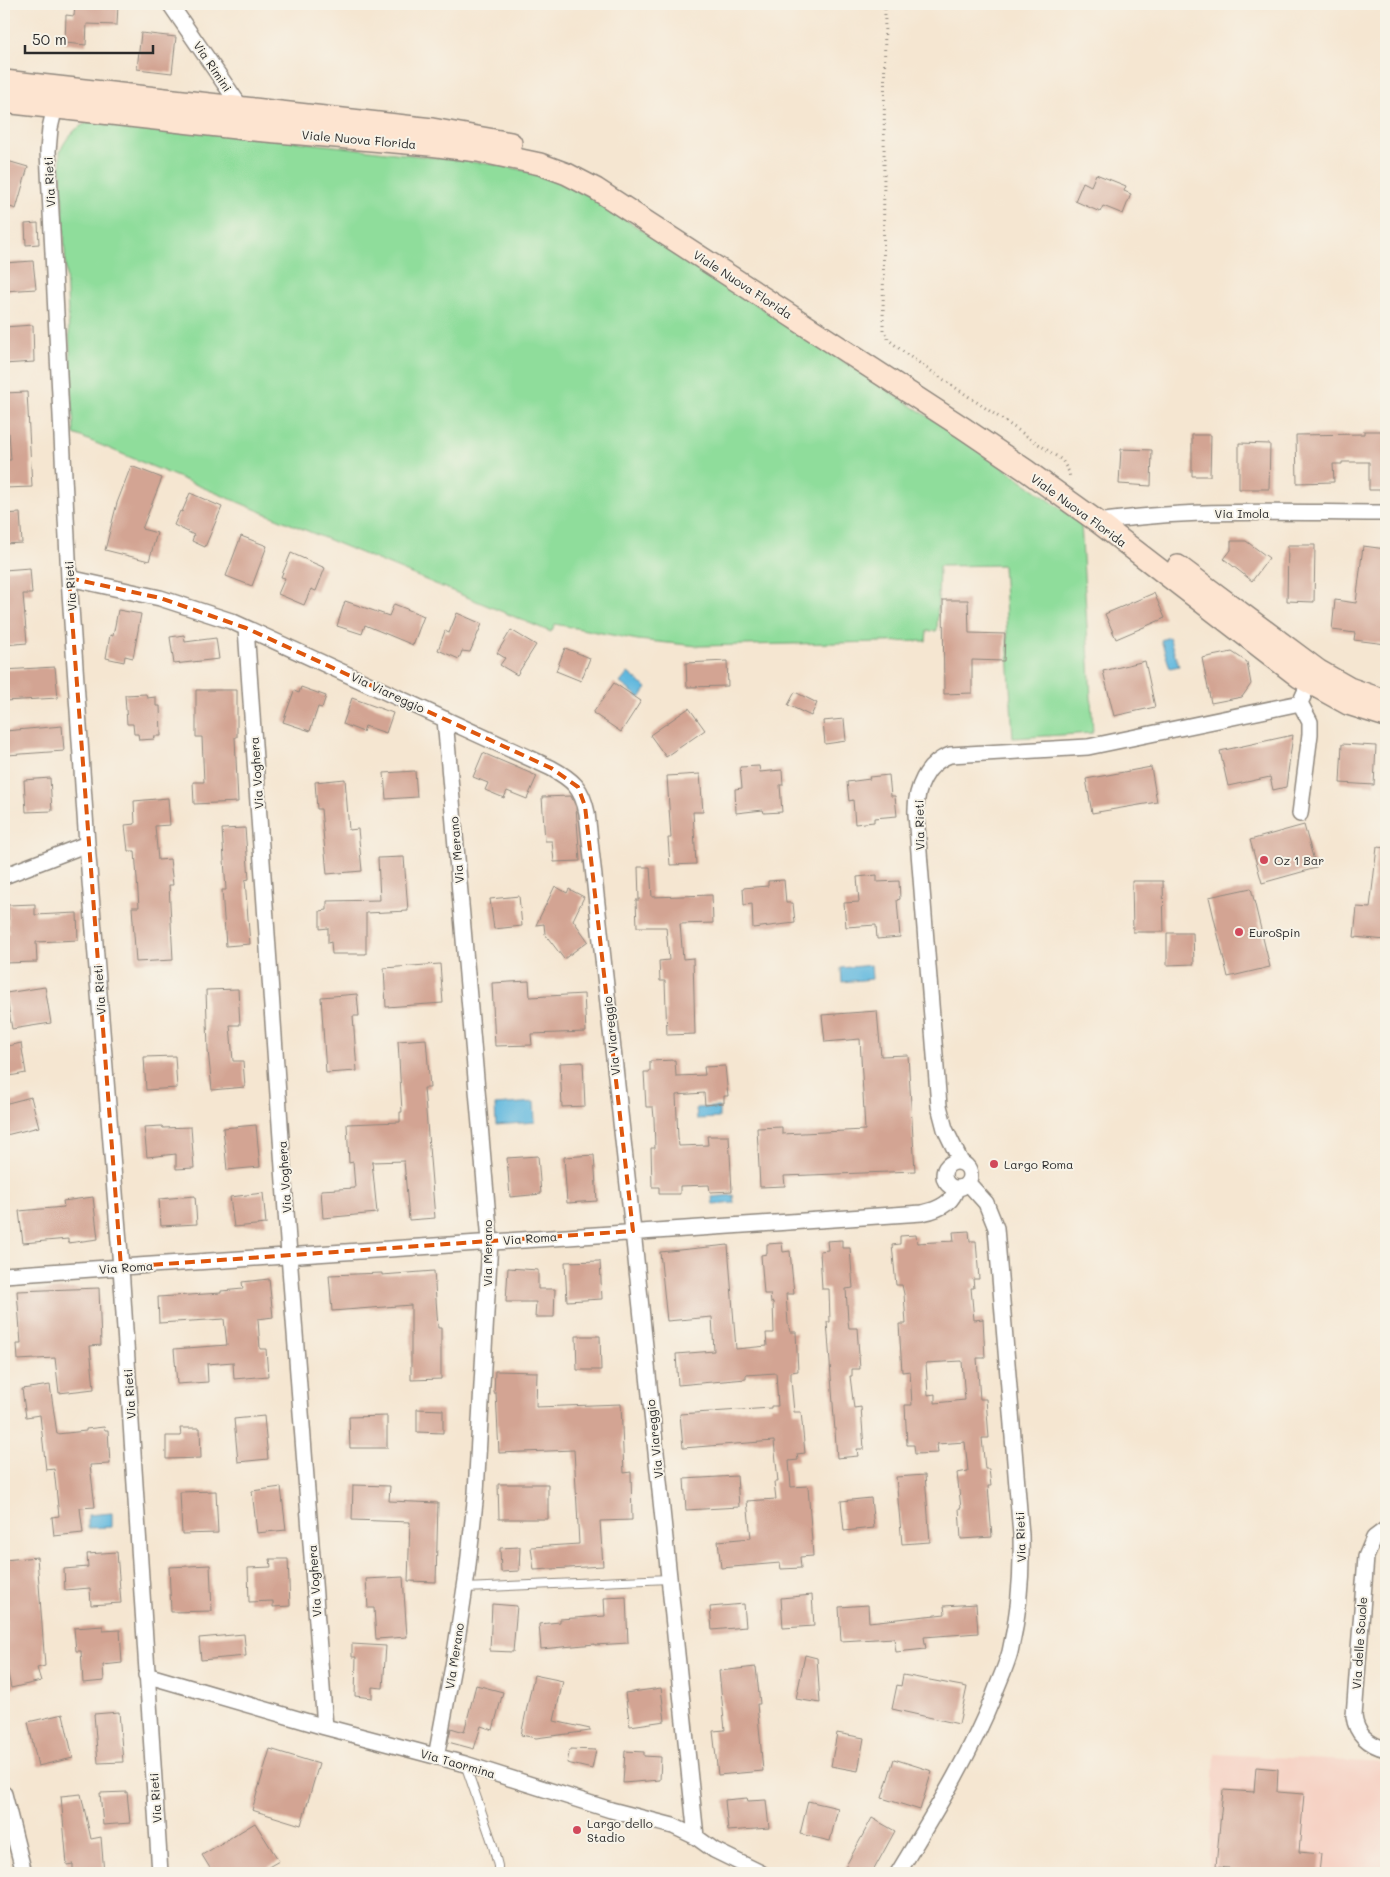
<svg xmlns="http://www.w3.org/2000/svg" width="1390" height="1877" viewBox="0 0 1390 1877" font-family="Mali,sans-serif">
<style>
.built{fill:#f6d2c4}
.green{fill:#8fdd9b;stroke:#5d8463}
.water{fill:#61b8de;stroke:#467284}
.building{fill:#d3a493;fill-rule:evenodd}
.lines{fill:none;stroke-linecap:round;stroke-linejoin:round}
.lane-casing{stroke:#90887e;stroke-width:10}
.street-casing{stroke:#90887e;stroke-width:18}
.secondary-casing{stroke:#90887e;stroke-width:24}
.path{stroke:#90887e;stroke-width:3;stroke-dasharray:1 4;stroke-linecap:butt}
.lane{stroke:#fff;stroke-width:8}
.street{stroke:#fff;stroke-width:15}
.secondary{stroke:#fde4d0;stroke-width:21}
.marked{fill:none;stroke:#df570e;stroke-width:4;stroke-dasharray:10 6;stroke-linejoin:round}
.poi-dot{fill:#d1495b;stroke:#f7f3e8;stroke-width:2}
.labels{text-anchor:middle;dominant-baseline:central;stroke-width:4;stroke-linejoin:round;paint-order:stroke}
.street-label{font-size:12px;fill:#2b2b2b;stroke:#f7f3e8}
.poi-label{font-size:12px;fill:#2b2b2b;stroke:#f7f3e8;text-anchor:start}
</style>
<rect width="100%" height="100%" fill="#f7f3e8"/>
<filter id="ink" filterUnits="userSpaceOnUse"><feTurbulence type="fractalNoise" baseFrequency=".02" numOctaves="2"/><feDisplacementMap in="SourceGraphic" scale="10" xChannelSelector="R" yChannelSelector="G"/><feConvolveMatrix kernelMatrix="1 2 1 2 8 2 1 2 1" color-interpolation-filters="sRGB"/></filter>
<filter id="wash" filterUnits="userSpaceOnUse"><feTurbulence type="fractalNoise" baseFrequency=".0096" numOctaves="4" result="noise"/><feDisplacementMap in="SourceGraphic" scale="20" xChannelSelector="R" yChannelSelector="G"/><feGaussianBlur stdDeviation="1.12" result="paint"/><feColorMatrix in="noise" values="0 0 0 0 0 0 0 0 0 0 0 0 0 0 0 0 0 1.4 0 .05"/><feComposite in="paint" operator="in"/></filter>
<g filter="url(#wash)">
<rect width="100%" height="100%" fill="#f5e6d1"/>
<path class="built" d="M1215,1754l171,9v110h-177z"/>
<path class="green" d="M101,119l398,46c27,5 54,13 80,24l399,260 103,74 12,210 -80,5 -10,-173 -64,1 -2,65h-10l-1,10 -228,5 -60,-6 -83,-16 -4,8 -477,-198 -14,-282c7,-18 22,-31 41,-33z"/>
<path class="water" d="M1169,637l10,29 -9,2 -9,-28z
M628,673l19,15 -7,10 -20,-15z
M871,965l1,14 -30,3 -1,-14z
M534,1102l1,20 -39,3 -1,-20z
M719,1107v11l-22,1 -1,-11z
M733,1195l1,8 -21,2 -1,-8z
M112,1513v14l-24,1v-13z"/>
<g id="blocks">
<path class="building" d="M75,4h43l-1,21 -30,-1 -1,21 -21,-2 1,-28 8,1z
M141,33l35,4 -4,36 -35,-4z
M4,160l24,7 -12,42 -12,-4z
M1096,174l30,12 -2,5 7,3 -8,20 -20,-8 -3,6 -25,-11 8,-19 8,4z
M38,223l1,21 -13,1 -1,-21z
M33,261l3,28 -32,2v-28z
M33,325l1,37 -30,2v-37z
M27,392l5,95 -28,1v-28h7l-2,-27h-5v-40z
M1364,431h22v59h-17v-28h-27v2h-9l1,18 -37,1 -1,-48 68,-1z
M1192,435h19l-1,41h-18z
M1239,443l31,1 -1,45h-30z
M1121,449l31,1 -1,36 -32,-2z
M131,466l31,12 -20,51 15,4 -8,28 -44,-11 12,-47z
M190,493l32,14 -17,40 -13,-6 2,-6 -20,-10 6,-14 2,1z
M20,513l2,30 -18,1v-30z
M241,536l26,10 -15,40 -26,-10z
M1231,541h15l23,17 -17,23 -28,-22 7,-9z
M1288,545h27l-1,57 -27,-1z
M1363,546l23,3v95l-32,-4 1,-7 -23,-3 3,-30 21,3z
M291,553l34,15 -9,23 -5,-2 -7,16 -26,-11 7,-16 -4,-1z
M30,568l2,26h-9l4,49 -23,2v-75z
M1154,593l11,25 -49,21 -11,-25z
M943,600h25l1,33 36,1 -1,27 -32,-1v33l-28,1z
M345,601l44,15 5,-12 30,12 -11,29 -48,-20 -3,9 -25,-8z
M118,610l23,4 -8,44 -8,-2 -1,6 -18,-4 4,-23 3,1z
M457,613l25,11 -12,28 -8,-1 -3,8 -21,-9 7,-19 4,2z
M511,630l25,15 -19,30 -17,-10 5,-7 -8,-5z
M184,635l1,7 31,-4 3,21 -45,5 -4,-27z
M565,648l25,10 -9,23 -25,-10z
M1232,652l15,10 4,22 -9,13 -31,6 -9,-45z
M727,661l1,25 -41,1 -1,-24z
M1145,661l10,46 -41,9 -11,-45z
M55,667l3,31 -54,3v-31z
M614,683l27,18 -20,31 -28,-19z
M301,687l25,9 -4,12 -4,-1 -8,24 -27,-9 11,-31 5,2z
M196,690h41v47h-2l3,65 -44,2 -1,-22h11l-2,-45h-6z
M795,692l22,11 -6,13 -23,-11z
M146,694l1,4 9,-1v9h4l1,30h-7l1,3 -16,1 -1,-6h-4l-1,-10h-6l-2,-29z
M352,698l41,15 -7,20 -21,-7 -2,6 -20,-8z
M689,708l16,22 -39,27 -16,-22z
M844,719l2,22 -21,3 -2,-23z
M62,726l2,25 -57,4 -2,-24z
M1293,735l-7,52 -13,3 -3,-13 -42,9 -8,-35z
M1342,744l34,2 -2,39 -34,-2z
M483,753l54,23 -10,23 -20,-8 -3,7 -19,-8 3,-7 -15,-6z
M759,766l1,6 22,-2 1,15h-3l2,27 -18,1 -1,-3 -27,3 -1,-24 7,-1 -2,-21z
M1151,767l6,35 -65,11 -6,-34z
M415,771l2,26 -31,2 -2,-26z
M700,774l3,38h-10l3,52 -26,1 -2,-27h3l-4,-62z
M889,775l2,21h4l2,20 -23,2v4l-19,2 -2,-24 -4,1 -2,-19 23,-3 -1,-2z
M50,778l2,33 -26,1 -2,-32z
M345,779l4,51 9,-1 4,42 -35,3 -6,-65h-4l-2,-27z
M571,796l5,11 4,54 -26,1 -2,-21h-7l-3,-44z
M168,798l2,27 -15,1 3,34 12,-1 3,26h-4l4,75 -37,2 -4,-55h7l-4,-56h-7l-3,-26 10,-1 -1,-23z
M1304,825l12,43 -54,15 -12,-43z
M245,828l4,51 -4,1 5,64 -24,2 -4,-56h4l-4,-61z
M1377,847l9,1v92l-32,-3 3,-30 13,1z
M404,857l4,54 -42,2v41h-34l-1,-12 -3,1v-15l-8,1v-18l7,-1v-9l53,-1 -2,-42z
M638,867h12l2,30 60,-2 1,28 -33,1 3,35 10,-1 2,76 -28,1 -2,-54h-5l-1,-20 10,-1 -3,-33h-29l-1,-27h3z
M877,875v7l22,-1 1,18 -3,1 3,37 -23,2 -1,-14 -30,2 -2,-24 15,-1 -2,-25z
M784,880l2,23h7l2,20 -42,5 -1,-24 -8,1 -1,-17 25,-2v-5z
M1132,881h31l1,51h-31z
M555,886l12,7 2,-4 15,8 -11,23 15,21 -24,18 -19,-25 -1,-10 -8,1z
M1251,888l19,79 -42,10 -19,-80z
M519,896l3,30 -28,3 -4,-30z
M35,904v11l42,-2 1,27 -42,2 1,20 -33,1v-30h5l-1,-28z
M1167,933h26l1,31 -27,1z
M440,964l3,39 -57,4 -2,-39z
M529,981l1,16 54,-3 2,38 -55,2 1,11 -37,1 -3,-63z
M45,987l6,36 -39,6 -6,-36z
M238,989l2,36h-10l3,36h10l2,26 -33,3 -4,-40 -2,-60z
M357,994l2,22h-6l4,55 -31,2 -5,-76z
M877,1011l4,45 27,-1 7,116 -131,5 1,10 -25,1 -3,-59 25,-1v7l83,-4 -5,-91 -35,3 -3,-27z
M426,1039l4,49h-6l11,130 -26,2 -5,-59 -32,1 5,51 -54,5 -2,-28 34,-2 -2,-26 -4,1 -2,-39 53,-2v-10h2l-4,-71z
M21,1043l5,30 -22,4v-30z
M175,1056l2,32 -31,2 -2,-33z
M675,1060l1,16 29,-1 -1,-8 21,-1 3,30h-4v7l-19,2 -1,-12 -28,2 2,43 1,8 29,-1 -1,-9h22l3,55 -22,1 -1,-7 -29,1v8h-21v-7h-7l-1,-39h4l-1,-30 -1,-11h-7l-2,-35h6v-11z
M583,1062l2,44 -23,1 -2,-44z
M31,1097l8,30 -33,8 -2,-7v-24z
M256,1125l4,42 -33,3 -4,-42z
M162,1126l1,2 28,-1 3,41 -18,1v-15l-29,3 -3,-30z
M594,1155l3,46 -30,2 -3,-46z
M538,1156l3,38 -31,3 -3,-39z
M263,1193l3,31 -32,3 -4,-30z
M195,1196l2,28 -36,2 -2,-27z
M93,1197l5,42 -30,4v-4l-45,4 -4,-32 45,-4 -1,-6z
M969,1231l1,10h6l3,38h-6l1,9h-3l3,32 9,-1 2,39h-8l3,41h6l3,39h-7l3,31h4l2,17h-3l4,51 -31,2 -2,-31h2l-4,-35 11,-2 -3,-29 -28,2 1,9 -23,1 -1,-9h-7l-2,-40h7l-2,-34 -8,1 -3,-48h7l-2,-30 -2,-9h-6l-4,-40 8,-1v-8l16,-1 1,8 37,-2 -1,-9zM962,1361l3,39 -30,3v-9l-7,1 -2,-32z
M842,1240v8h8l3,40 -7,1 2,32 1,7h8l3,41h-8v7h-2l4,32 7,-1 3,42h-7l1,7 -21,2 -10,-136h3l-1,-33h-7l-2,-38 8,-1 -1,-9z
M782,1243l1,9 7,-1 4,43h-8l2,29 2,9h6l2,39 -7,1v8l3,32h7l4,41 -8,1 1,6 -9,1 2,26 17,-1 5,70 -13,1 1,11 -20,1 -1,-6 -59,5 -3,-27 33,-3 -4,-37 29,-2 -2,-17h4l-4,-41 -91,7 -3,-34 91,-6v-2h7l-2,-33 -30,2v4l-68,6 -2,-31 38,-3 -2,-34 -45,4 -7,-69 68,-7 8,104 31,-3 -1,-13h8l-1,-31 -2,1 -1,-9h-6l-3,-39 6,-1v-10z
M600,1261l2,38 -35,2 -2,-39z
M508,1268l30,2v19h17l-1,28h-19l1,-15h-30z
M434,1271l4,57h3v51l-30,1v-75l-79,6 -3,-36 53,-2v2z
M269,1279l4,38 -15,2 2,30h6l2,27 -34,3 -1,-17 -26,2 1,18 -31,2 -3,-35 53,-4 -3,-26 -65,4 -1,-26 63,-4v-2l22,-2 -1,-7z
M99,1288l2,57 -11,1 4,43 -35,4 -4,-35 -37,2 -1,-16h4l-4,-53z
M576,1336h24l1,34h-24z
M495,1371l42,1 -1,35 85,-3 3,69 7,-1 1,48 -32,1 3,45 -69,4 -3,-23 48,-3 -5,-94 -75,3 -3,-60h-2z
M50,1385l7,49 29,-3v-2l18,-2 1,3h3l2,34 -20,1 5,42 -15,1 3,25 -29,3 -2,-19 7,-1 -5,-47 -8,1 -6,-55 -14,2 -4,-28z
M417,1409l26,1v23l-26,-1z
M264,1416l4,43 -30,3 -4,-43z
M387,1416v32h-37l-1,-31z
M180,1428h20l1,30 -35,1v-23h15z
M925,1475l5,67 -28,2 -6,-67z
M737,1476l2,31 -53,3 -2,-31z
M498,1484h50v35h-49z
M353,1485l37,1 -1,15 49,2 -2,79 -28,-1 2,-59 -58,-2z
M281,1487l5,43 -29,3 -5,-42z
M216,1491l2,42 -36,1 -2,-42z
M871,1498l3,30 -30,3 -3,-30z
M520,1547l-1,24 -18,1 -1,-24z
M117,1552l4,51 -30,2 -1,-17 -25,2 -1,-21 24,-2 -1,-13z
M37,1557l8,109 -8,2 4,13 -30,7 -7,-34v-19l3,-1 -3,-45v-29z
M270,1559h18l2,47 -17,1v-6l-24,1 -1,-34 23,-1z
M210,1565l2,46 -41,1 -2,-45z
M403,1577l4,60 -31,2 -2,-31h-6l-2,-29z
M812,1595l2,31 -31,2 -2,-30z
M626,1597l2,46 -33,2v-1l-54,5 -2,-25 21,-2v-3l45,-3 -1,-18z
M492,1604l25,2 -4,46 -23,-1z
M744,1604l2,23 -34,3 -2,-23z
M976,1604l2,29 -54,4 2,12 -30,3 -2,-14 -53,3 -2,-34 29,-2 1,17 76,-8 -1,-8z
M103,1626v5l17,-1 2,33 -19,2 1,16 -21,2 -2,-32h-5l-2,-23z
M244,1634l2,22 -45,4 -2,-22z
M352,1644l34,2 -3,42 -11,-1v11l-17,-2 1,-39h-4z
M805,1655l12,3 3,45 -24,-4z
M756,1667l4,37h-3l6,67 -45,4 -5,-44 12,-1 -6,-59z
M534,1675l29,6 -9,40 36,8v2l-54,7 -15,-3z
M903,1675l64,12 -8,37 -67,-15 5,-24 4,1z
M476,1685l27,7 -10,38 -12,-4 -7,23 -26,-7 3,-14 13,4z
M661,1688l4,33 -35,5 -5,-33z
M119,1712l4,50 -25,1 -4,-49z
M63,1714l10,44 -35,8 -10,-44z
M837,1733l27,5 -6,33 -27,-5z
M270,1749l49,15 -18,61 -49,-15z
M570,1749l26,1 -4,19 -25,-6z
M625,1751l19,1v4l17,1 -1,23 -37,3z
M894,1759l38,12 -12,39 -38,-12z
M1256,1767l22,2 -1,23 27,2 -5,58 22,2 -2,19h-90v-5l-13,-1 7,-77 31,2z
M127,1792l3,31 -27,2 -3,-32z
M81,1794l10,45 10,-2 3,36h-31v-9l-6,1 -6,-69z
M747,1798l1,3 18,-1 3,28 -41,3 -3,-31z
M808,1801l30,7 -8,33 -30,-7z
M872,1818l23,13 -23,42h-30z
M255,1823l24,38 -21,12h-45l-11,-18z"/>
</g>
</g>
<g filter="url(#ink)">
<use href="#blocks" fill-opacity="0" stroke="#90887e" stroke-width="1"/>
<g class="lines">
<g class="lane-casing">
<path id="lane" d="M465,1588l204,-9
M465,1764l27,78 6,24v7"/>
</g>
<g class="street-casing">
<path id="street" d="M170,4l74,108
M55,107l-5,21 -2,23 21,427 18,266 34,423 39,606
M1098,522c95,-14 192,-9 288,-9
M69,578l91,20 71,23 320,147c22,12 31,20 36,45l46,418 63,606
M246,628l43,627 36,472
M1300,703l10,19v12l-10,80
M4,876l83,-32
M944 1175a13 13 0 1 1 26 0a13 13 0 1 1-26 0Z
M961,1162l-16,-33 -6,-23 -23,-292c-1,-24 10,-51 34,-59l138,-8 212,-44 9,-20
M4,1275l918,-62c15,-3 31,-9 34,-25
M1386,1529l-12,9 -8,19 -12,159c2,18 15,29 32,33
M146,1675l179,52 140,37 146,46 62,16 23,11 18,13 47,23
M436,1757l17,-91 14,-92 9,-81 14,-252 -45,-522
M4,1794l20,79
M898,1873c35,-58 71,-115 96,-178 5,-14 12,-28 16,-43 9,-38 12,-78 11,-117l-25,-307 -10,-25 -18,-20"/>
</g>
<g class="secondary-casing">
<path id="secondary" d="M4,81l428,48 79,14
M4,102l250,28 176,15 48,6 62,13 27,10 29,15 366,238 65,44 71,51 201,155 49,27 38,12
M1178,566l141,105 30,17 37,13"/>
</g>
<path class="path" d="M885,4l-2,326 6,10 17,14 156,106 7,12 1,7"/>
<use href="#lane" class="lane"/>
<use href="#street" class="street"/>
<use href="#secondary" class="secondary"/>
</g>
</g>
<path class="marked" d="M69,578l91,20 86,30 305,140 27,19 7,19 48,425 -512,36z"/>
<g class="poi-dot">
<circle cx="1264" cy="860" r="5"/>
<circle cx="1239" cy="932" r="5"/>
<circle cx="994" cy="1164" r="5"/>
<circle cx="577" cy="1830" r="5"/>
</g>
<g class="labels">
<g class="street-label">
<text transform="translate(213 66) rotate(56)">Via Rimini</text>
<text transform="translate(359 139) rotate(5)">Viale Nuova Florida</text>
<text transform="translate(49 182) rotate(-93)">Via Rieti</text>
<text transform="translate(743 284) rotate(33)">Viale Nuova Florida</text>
<text transform="translate(1079 510) rotate(36)">Viale Nuova Florida</text>
<text x="1242" y="513">Via Imola</text>
<text transform="translate(70 586) rotate(-94)">Via Rieti</text>
<text transform="translate(388 692) rotate(25)">Via Viareggio</text>
<text transform="translate(256 773) rotate(-94)">Via Voghera</text>
<text transform="translate(919 825) rotate(-91)">Via Rieti</text>
<text transform="translate(456 850) rotate(-95)">Via Merano</text>
<text transform="translate(99 990) rotate(-94)">Via Rieti</text>
<text transform="translate(611 1036) rotate(-96)">Via Viareggio</text>
<text transform="translate(284 1177) rotate(-94)">Via Voghera</text>
<text transform="translate(530 1238) rotate(-4)">Via Roma</text>
<text transform="translate(487 1253) rotate(-90)">Via Merano</text>
<text transform="translate(126 1267) rotate(-4)">Via Roma</text>
<text transform="translate(129 1394) rotate(-94)">Via Rieti</text>
<text transform="translate(654 1439) rotate(-96)">Via Viareggio</text>
<text transform="translate(1020 1537) rotate(-92)">Via Rieti</text>
<text transform="translate(314 1581) rotate(-94)">Via Voghera</text>
<text transform="translate(1359 1643) rotate(-86)">Via delle Scuole</text>
<text transform="translate(454 1656) rotate(-81)">Via Merano</text>
<text transform="translate(458 1763) rotate(16)">Via Taormina</text>
<text transform="translate(155 1798) rotate(-94)">Via Rieti</text>
</g>
<g class="poi-label">
<text x="1274" y="860">Oz 1 Bar</text>
<text x="1249" y="932">EuroSpin</text>
<text x="1004" y="1164">Largo Roma</text>
<text x="587" y="1823">Largo dello<tspan x="587" dy="14">Stadio</tspan></text>
</g>
</g>
<rect width="1390" height="1877" fill="none" stroke="#f7f3e8" stroke-width="20"/>
<path d="M25 45v8h128v-8" fill="none" stroke="#2b2b2b" stroke-width="2.5"/>
<text x="32" y="45" font-size="15" fill="#2b2b2b" stroke="#f7f3e8" stroke-width="4" paint-order="stroke">50 m</text>
</svg>
